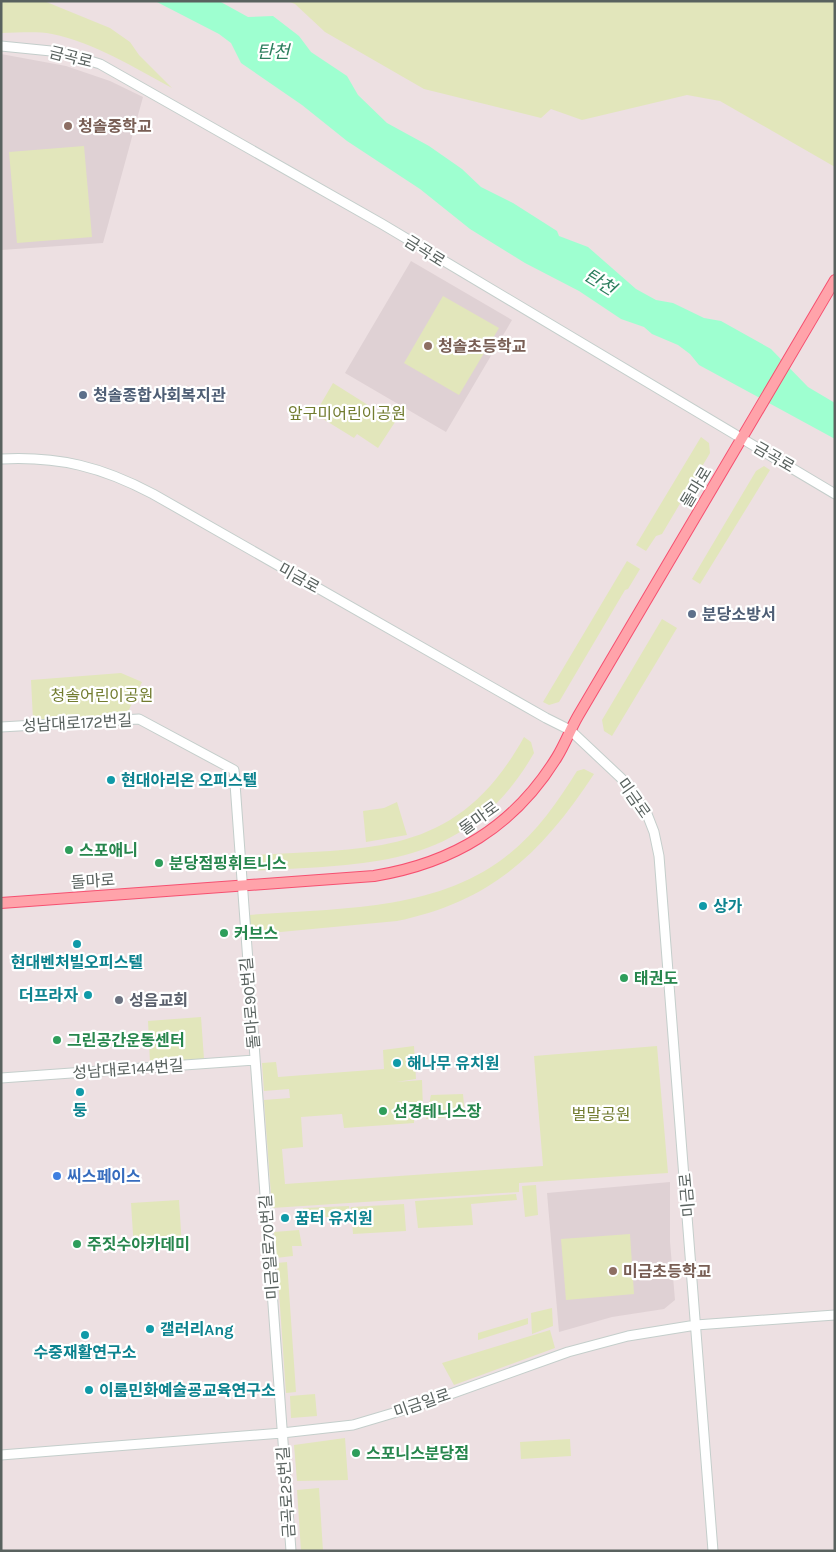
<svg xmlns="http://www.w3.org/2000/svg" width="836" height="1552" viewBox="0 0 836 1552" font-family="Karla,'Noto Sans KR',sans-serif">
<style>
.education{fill:#dfd1d4}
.green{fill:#e2e6bb}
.water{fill:#9effd0}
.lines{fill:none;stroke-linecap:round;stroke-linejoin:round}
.secondary-casing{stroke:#c4cecb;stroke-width:11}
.primary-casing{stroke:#f65070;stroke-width:12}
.secondary{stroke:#fff;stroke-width:9}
.primary{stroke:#ffa3aa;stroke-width:10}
.education-dot{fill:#8d6e63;stroke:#fff;stroke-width:2}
.service-dot{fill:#5c6f8a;stroke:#fff;stroke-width:2}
.culture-dot{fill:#0f9aa8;stroke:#fff;stroke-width:2}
.leisure-dot{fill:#2e9e5b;stroke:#fff;stroke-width:2}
.worship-dot{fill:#6b7280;stroke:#fff;stroke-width:2}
.shop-dot{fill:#3f7fe0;stroke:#fff;stroke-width:2}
.labels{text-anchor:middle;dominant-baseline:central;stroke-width:4.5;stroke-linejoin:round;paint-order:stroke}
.street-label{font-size:16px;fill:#59625f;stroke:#fff}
.education-label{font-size:16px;font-weight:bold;fill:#785e54;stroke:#fff;text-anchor:start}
.service-label{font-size:16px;font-weight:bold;fill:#4e5e75;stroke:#fff;text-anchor:start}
.park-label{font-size:16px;fill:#727c2f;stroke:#fff}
.culture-label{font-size:16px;font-weight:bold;fill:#0d838f;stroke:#fff;text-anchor:start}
.leisure-label{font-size:16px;font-weight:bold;fill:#27864d;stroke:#fff;text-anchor:start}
.worship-label{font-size:16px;font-weight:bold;fill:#5b616d;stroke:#fff;text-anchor:start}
.shop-label{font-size:16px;font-weight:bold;fill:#366cbe;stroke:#fff;text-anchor:start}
.water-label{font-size:18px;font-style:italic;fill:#2b7e5d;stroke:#fff}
</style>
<rect width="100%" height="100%" fill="#ede0e2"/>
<path class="education" d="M1,54l65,12 44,15 33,16 -40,146 -102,7z
M411,261l101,59 -66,112 -101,-59z
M670,1182v60l5,58 -11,9 -52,8 -53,15 -12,-139z"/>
<path class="green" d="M1,1h43l66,27 20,14 9,13 33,33c-39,-21 -77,-45 -120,-54 -16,-3 -34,-1 -51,-1z
M287,1h548v166l-115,-66 -33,-6 -105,25 -31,-11 -10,9 -117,-29 -99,-57 -30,-28z
M84,146l8,91 -75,6 -8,-91z
M443,296l56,32 -40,67 -55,-32z
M333,383l62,39 -17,26 -21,-14 -3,4 -39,-24z
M701,437l8,6 1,10 -48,81 -6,2 -10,15 -10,-6z
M764,466l6,4 -70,114 -8,-5 64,-108z
M627,561l13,8 -12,20 -3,1 -66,112 -10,3 -6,-3z
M662,619l15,9 -65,108 -8,-5 -2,-11z
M121,673l21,9 -15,32 -94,6 -2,-40z
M524,737l7,5 3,11c-67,117 -166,111 -284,118l-9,-7v-8c124,-9 214,6 283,-119z
M584,769l10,5c-52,79 -102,127 -197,147l-147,14 -1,-20c85,-7 184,-3 255,-57 31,-23 53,-55 73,-87z
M397,802l10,33 -41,7 -3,-31 21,-3z
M201,1017l3,42 -54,4 -2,-42z
M414,1046l2,33 -20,3 26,-2 1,30 -9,10v3l-70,5 -2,-14 -41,3 2,30 -21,2 3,35 258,-18 -9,-110 123,-10 11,127 -149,10v9l-247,16 -8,-108 26,-2 -1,-9 -25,2 -2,-28 14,-1 2,15 106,-8 -1,-19z
M463,1094l2,22 -39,3 5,-24z
M536,1185l2,30 -13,2 -3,-31z
M516,1194l1,6 -46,4 2,21 -55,3 -3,-27z
M179,1200l3,47 -48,3 -3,-47z
M404,1204l2,27 -53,3 -2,-27z
M349,1206v10l-46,2v-10z
M299,1230l3,16h-10l1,10 -17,2 -2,-26z
M630,1234l4,60 -68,6 -5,-61z
M287,1262l9,130 -10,1 -9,-130z
M552,1308l1,18 -21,8 -1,-21z
M528,1318v6l-50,16v-7z
M550,1330l5,18 -101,37 -12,-22z
M315,1394l2,22 -26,2 -1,-22z
M345,1438l3,42 -51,1 -3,-36z
M570,1439l1,17 -50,3 -1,-17z
M319,1488l4,63h-22l-4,-61z"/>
<path class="water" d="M155,1h64l29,16 25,-1 26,20 12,16 36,24 11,19 29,28 42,23 33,23 19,18 32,16 44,28 2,5 29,11 48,42 20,11 17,3 31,15 17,3 50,28 37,38 27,16v36l-136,-74 -9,-11 -12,-9 -26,-11 -8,-7 -23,-8 -42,-28 -54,-28 -55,-34 -50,-40 -73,-48 -45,-36 -61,-42 -10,-20 -12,-9z"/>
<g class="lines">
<g class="secondary-casing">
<path id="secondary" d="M1,46l60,6 39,12 282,160 453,270
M1,459c58,-3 101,8 152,35l393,224 24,12 51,48 26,36 7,18 5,24 54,695
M1,727l138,-8 95,51 57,781
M1,1078l254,-18
M1,1455l281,-22 71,-8 64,-19 151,-54 60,-16 68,-11 139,-10"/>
</g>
<g class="primary-casing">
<path id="primary" d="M1,903l373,-27c79,-13 140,-49 183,-119 8,-13 13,-27 21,-41l257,-436"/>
</g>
<use href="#secondary" class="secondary"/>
<use href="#primary" class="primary"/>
</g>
<g class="education-dot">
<circle cx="68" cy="126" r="5"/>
<circle cx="428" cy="346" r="5"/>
<circle cx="613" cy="1271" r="5"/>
</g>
<g class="service-dot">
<circle cx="83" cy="395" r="5"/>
<circle cx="692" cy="614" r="5"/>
</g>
<g class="culture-dot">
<circle cx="111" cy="780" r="5"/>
<circle cx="703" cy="906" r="5"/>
<circle cx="77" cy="944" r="5"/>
<circle cx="88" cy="995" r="5"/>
<circle cx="397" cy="1063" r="5"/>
<circle cx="80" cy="1092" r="5"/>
<circle cx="285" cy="1218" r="5"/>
<circle cx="150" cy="1329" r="5"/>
<circle cx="85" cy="1335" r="5"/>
<circle cx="89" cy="1390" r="5"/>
</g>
<g class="leisure-dot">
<circle cx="69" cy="850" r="5"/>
<circle cx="159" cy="863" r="5"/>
<circle cx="224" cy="933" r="5"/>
<circle cx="624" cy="978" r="5"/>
<circle cx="57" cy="1040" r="5"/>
<circle cx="383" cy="1111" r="5"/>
<circle cx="77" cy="1244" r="5"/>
<circle cx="356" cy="1453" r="5"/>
</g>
<circle class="worship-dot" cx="119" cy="1000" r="5"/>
<circle class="shop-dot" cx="57" cy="1176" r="5"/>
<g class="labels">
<g class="street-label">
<text transform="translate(71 57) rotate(14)">금곡로</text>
<text transform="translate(425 251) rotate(32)">금곡로</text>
<text transform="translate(774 457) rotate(30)">금곡로</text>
<text transform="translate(696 487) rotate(-59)">돌마로</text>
<text transform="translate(299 578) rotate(29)">미금로</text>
<text transform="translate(77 723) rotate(-3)">성남대로172번길</text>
<text transform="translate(634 798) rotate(55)">미금로</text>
<text transform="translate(479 818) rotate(-36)">돌마로</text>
<text transform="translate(93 881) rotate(-4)">돌마로</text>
<text transform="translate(250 1003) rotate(-95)">돌마로90번길</text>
<text transform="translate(128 1069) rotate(-4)">성남대로144번길</text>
<text transform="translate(687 1195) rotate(-95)">미금로</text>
<text transform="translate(269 1247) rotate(-94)">미금일로70번길</text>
<text transform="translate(422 1403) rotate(-19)">미금일로</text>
<text transform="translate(286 1492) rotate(-94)">금곡로25번길</text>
</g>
<g class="education-label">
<text x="78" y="126">청솔중학교</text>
<text x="438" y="346">청솔초등학교</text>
<text x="623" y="1271">미금초등학교</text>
</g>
<g class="service-label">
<text x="93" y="395">청솔종합사회복지관</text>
<text x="702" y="614">분당소방서</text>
</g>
<g class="park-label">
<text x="347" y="413">앞구미어린이공원</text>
<text x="102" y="695">청솔어린이공원</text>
<text x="601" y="1114">벌말공원</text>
</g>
<g class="culture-label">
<text x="121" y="780">현대아리온 오피스텔</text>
<text x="713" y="906">상가</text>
<text x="77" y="962" text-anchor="middle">현대벤처빌오피스텔</text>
<text x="78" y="995" text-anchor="end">더프라자</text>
<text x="407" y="1063">해나무 유치원</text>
<text x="80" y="1110" text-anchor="middle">둥</text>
<text x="295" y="1218">꿈터 유치원</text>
<text x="160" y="1329">갤러리Ang</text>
<text x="85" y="1352" text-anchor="middle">수중재활연구소</text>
<text x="99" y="1390">이룸민화예술굥교육연구소</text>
</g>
<g class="leisure-label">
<text x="79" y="850">스포애니</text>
<text x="169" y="863">분당점핑휘트니스</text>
<text x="234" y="933">커브스</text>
<text x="634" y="978">태권도</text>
<text x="67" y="1040">그린공간운동센터</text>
<text x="393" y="1111">선경테니스장</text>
<text x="87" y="1244">주짓수아카데미</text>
<text x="366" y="1453">스포니스분당점</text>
</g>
<g class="worship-label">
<text x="129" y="1000">성음교회</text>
</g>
<g class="shop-label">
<text x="67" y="1176">씨스페이스</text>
</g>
<g class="water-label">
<text x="273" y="52">탄천</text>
<text transform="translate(600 282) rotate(32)">탄천</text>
</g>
</g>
<rect width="836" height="1552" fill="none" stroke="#59625f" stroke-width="5"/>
</svg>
